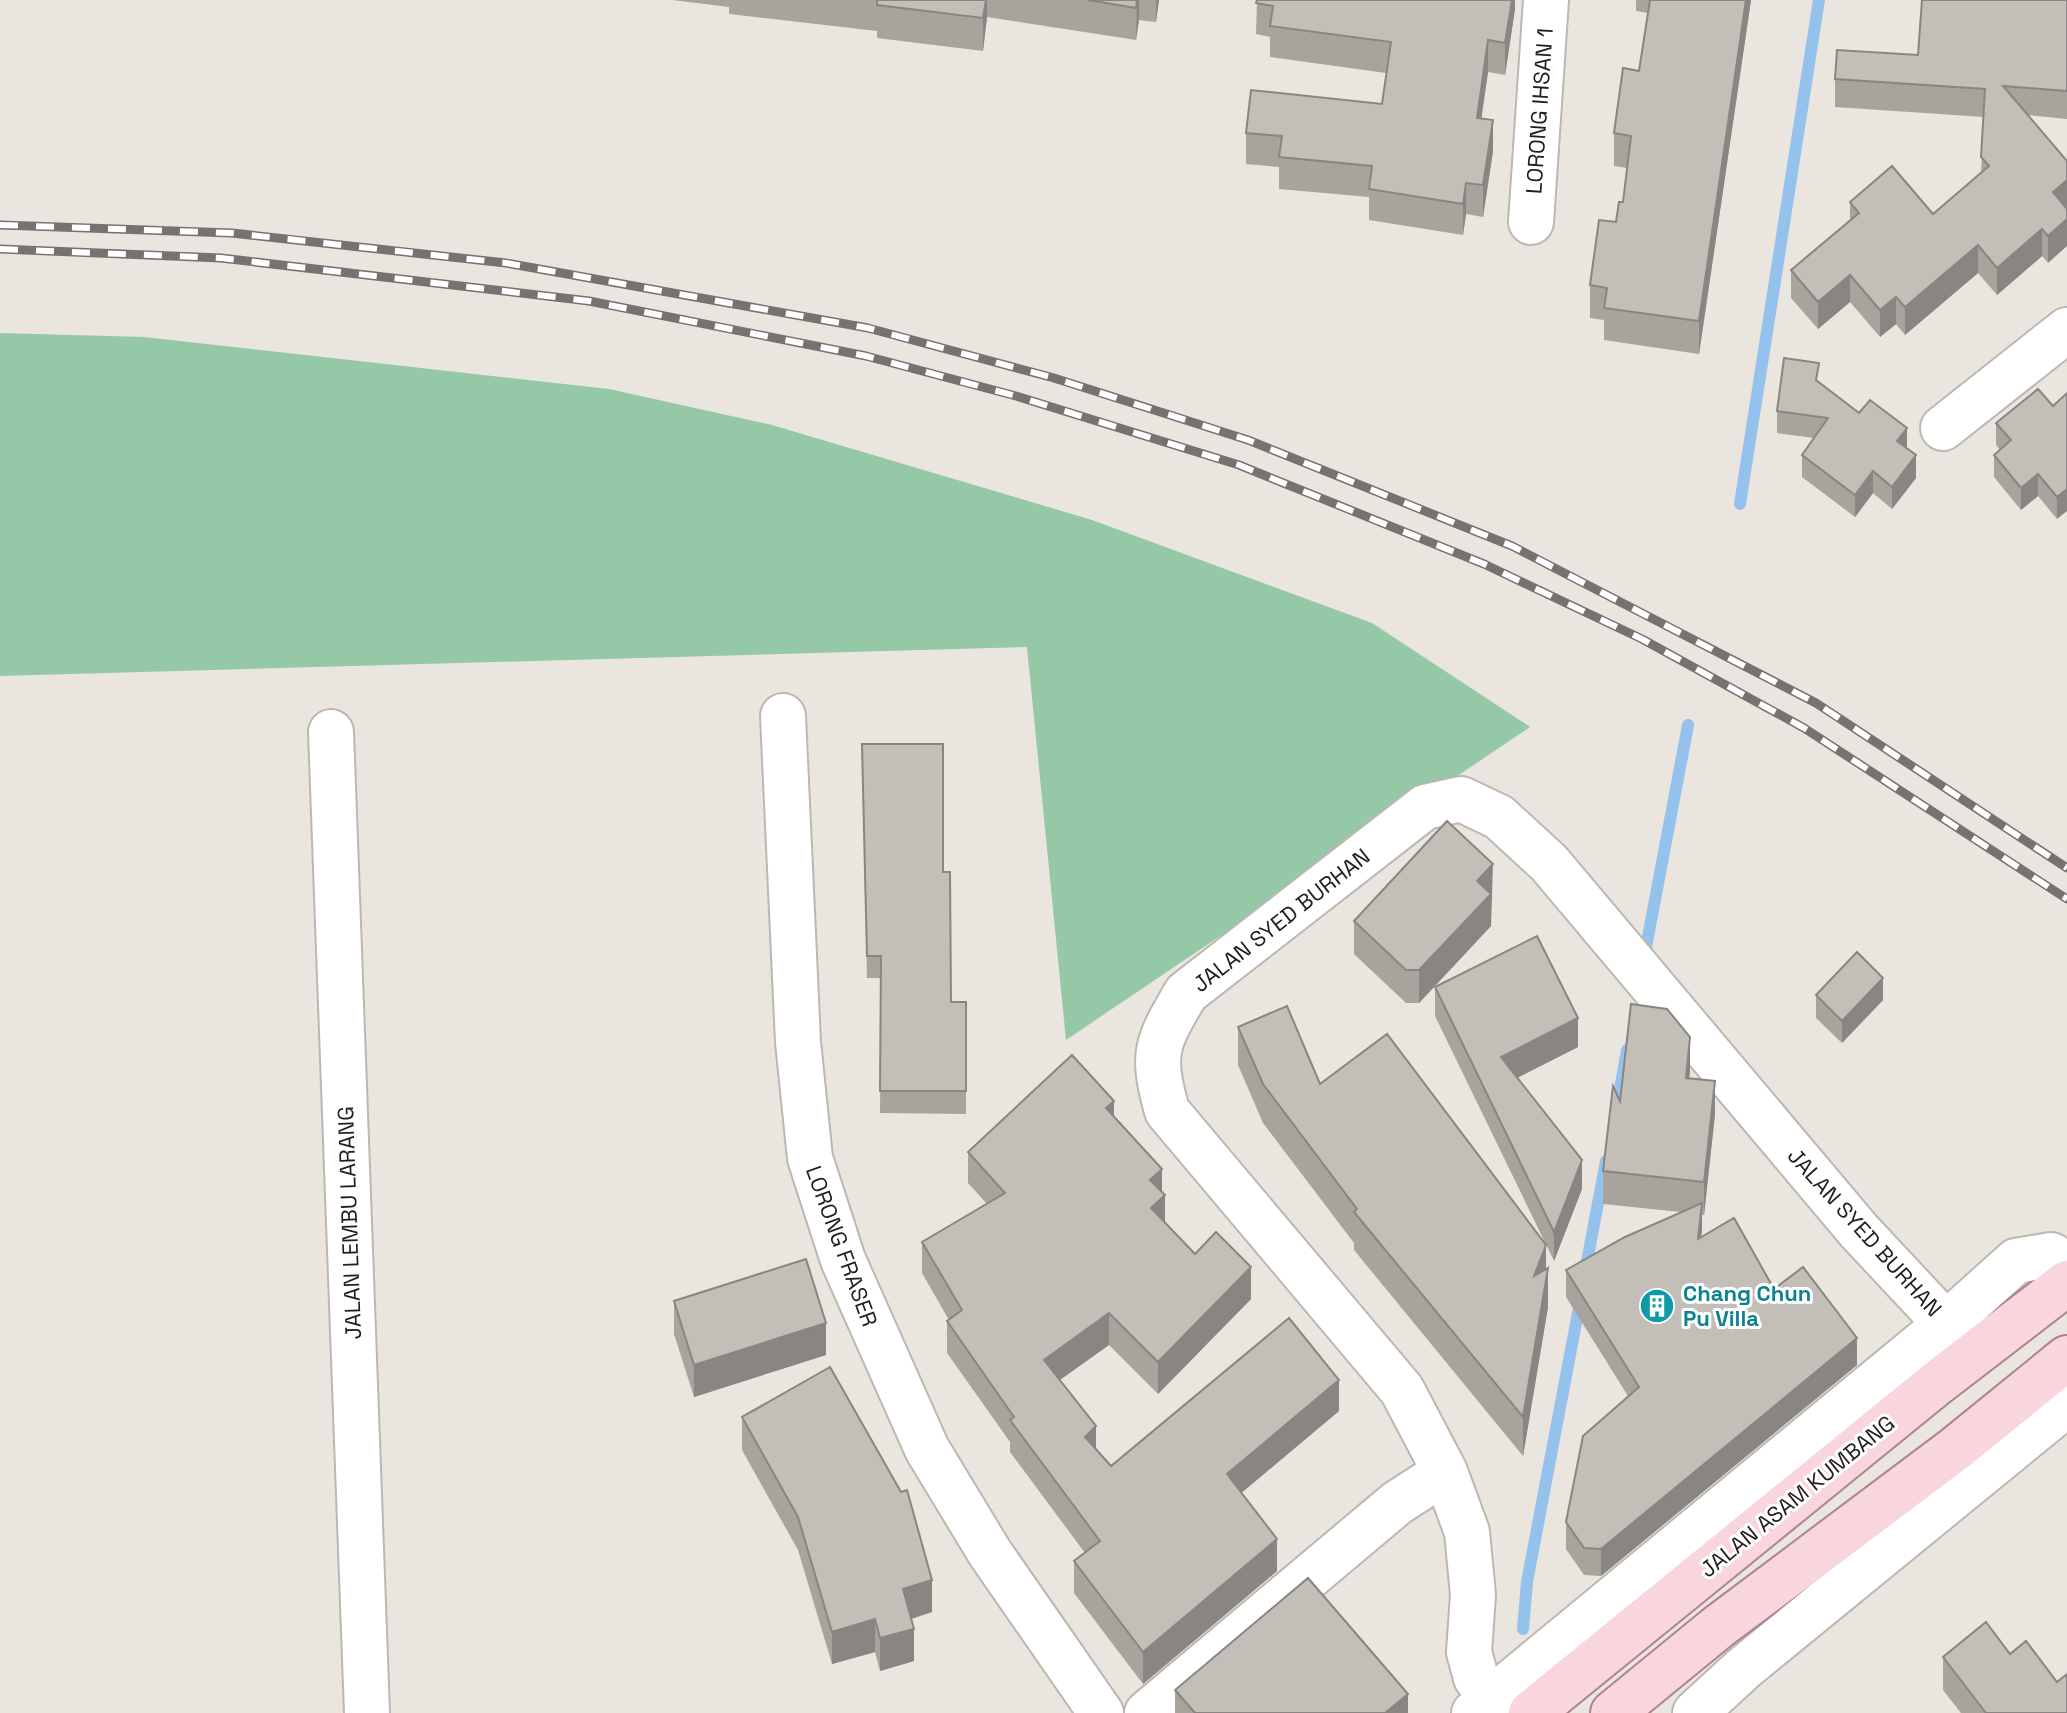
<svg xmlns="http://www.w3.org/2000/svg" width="2067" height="1713" viewBox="0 0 2067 1713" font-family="'Space Grotesk',sans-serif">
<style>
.green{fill:#94c8a6}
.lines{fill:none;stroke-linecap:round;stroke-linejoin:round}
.stream{stroke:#95c1ed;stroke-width:12}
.minor-casing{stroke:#bdb7b1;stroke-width:48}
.major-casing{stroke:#ab858b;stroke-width:48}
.minor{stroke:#fff;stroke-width:44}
.major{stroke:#f9d6dc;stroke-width:44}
.rail-casing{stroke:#76726f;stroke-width:9}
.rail{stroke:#fff;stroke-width:6;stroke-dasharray:18;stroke-linecap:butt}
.wall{fill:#a9a39e}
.shaded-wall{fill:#898581}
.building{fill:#c4beb8;stroke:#898581;stroke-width:2}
.labels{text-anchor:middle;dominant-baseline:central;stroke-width:6;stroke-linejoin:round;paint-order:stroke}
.street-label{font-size:22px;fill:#22201e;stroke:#fff}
.culture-label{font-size:22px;font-weight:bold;fill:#0d838f;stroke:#fff;text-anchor:start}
</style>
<rect width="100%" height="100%" fill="#ebe5df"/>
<path class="green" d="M0,333l144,4 465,52 163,36 320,95 280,103 158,104 -464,313 -39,-393 -1027,29z"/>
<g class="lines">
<path class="stream" d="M1740,504l79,-504
M1644,958l44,-233
M1616,1111l11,-61
M1585,1272l21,-111
M1523,1629l4,-47 53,-280"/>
<g class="minor-casing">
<path id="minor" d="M1531,222l15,-222
M1943,428l124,-98
M783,716l15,326 12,116 33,102 84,189 63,104 111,160
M331,732l36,981
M1492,1697l-16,-19 -7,-26 4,-57 -6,-63 -22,-60 -43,-82 -235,-279c-16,-58 -11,-67 19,-118l239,-186 36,-8 38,18 50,46 310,368 87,93
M1147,1713l250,-210 48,-31
M1474,1713l472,-389 70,-63 35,-6 16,10
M1695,1713l49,-45 323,-264"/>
</g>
<g class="major-casing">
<path id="major" d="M1531,1713l406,-330 130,-100
M1613,1713l105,-86 237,-178 112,-91"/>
</g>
<use href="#minor" class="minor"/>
<use href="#major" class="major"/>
<g class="rail-casing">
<path id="rail" d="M0,225l232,8 274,30 362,65 186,50 194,62 264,106 304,157 251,165
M0,249l221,9 368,43 277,55 150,40 223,69 245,99 158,75 162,89 263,171"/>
</g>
<use href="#rail" class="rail"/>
</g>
<path class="wall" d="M672,0h487l-3,22 -17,-2 -3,20 -149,-23 -4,34 -106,-13v-7l-148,-17v-7z
M1257,0h258v9l-10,66 -17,-3 -7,46 12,33 -10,66 -17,-3 -3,21 -94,-15v-23l-90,-8v-22l-33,-3v-31l136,-29 4,-31 -116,-16v-20l-14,-3z
M1636,0h115l-52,354 -95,-14v-20l-14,-2v-33l33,-83 4,-34 -13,-2v-33l25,-62 9,-58 -12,-2z
M2067,0v119l-39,-4 38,93 -18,55 -6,-7 -45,39 -19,-22 -73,62 -9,-11 -16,13 -30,-35 -32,27 -27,-31v-28l59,-50v-18l83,12 48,-41 3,-56 -149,-10v-28l83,-24z
M1819,382l88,66 9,30 -24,31 -19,-16 -18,24 -53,-40v-22l12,-17 -37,-5v-22z
M2067,393l-10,126 -19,-23 -17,14 -27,-33v-22l6,-5 -4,-5v-22l57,-17z
M862,766l81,106 8,130h15v112l-86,-1 1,-135h-14z
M1493,897l-2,2v27l-72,77h-13l-52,-49v-33z
M1435,987l143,60 -61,31 65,111 -28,72 -119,-245z
M1816,995l67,5 -41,43 -26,-25z
M1238,1027l82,57 226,185 2,38 -25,149 -169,-206v-7l-91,-120 -25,-58z
M1690,1070l-1,9 26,35 -11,101h-2l-1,22 73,52 83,76 -256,211 -17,-1 -18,-26v-27l62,-126 -62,-99v-27l115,-58 -78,-8v-33l17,-70z
M1114,1117l48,76 3,29 30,32 56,45 -93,95 -49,-49 -49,35 36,69 15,17 228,-55 -98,82 36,78 -134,113 -69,-91v-32l11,-8 -75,-101v-10l-63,-89v-32l2,-1 -27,-47v-31l65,-38 -19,-21v-31z
M674,1301l152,54 -132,42 -20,-63z
M742,1417l190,195 -20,7 2,42 -34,10 -5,-19 -43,12 -34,-114 -56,-100z
M2010,1654l57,59h-106l-18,-23v-33z
M1175,1690l233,23h-233z"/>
<path class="shaded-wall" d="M986,0h1v17l-4,34v-33z
M1137,0h2v20l-3,20z
M1156,0h3l-3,22z
M1512,0h3v9l-10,66v-32z
M1746,0h5l-52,354v-33z
M1488,40v32l-11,77v-31z
M1493,120v31l-10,66v-32z
M2067,180v27l-14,12v-27z
M1466,183v31l-3,21v-31z
M2067,219v27l-19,17v-27z
M2042,229v27l-45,39v-27z
M1978,245v28l-73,62v-28z
M1850,275v27l-32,27v-27z
M1896,297v27l-16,13v-27z
M1907,428v22l-10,-9z
M1916,455v23l-24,31v-22z
M1873,471v22l-18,24v-22z
M2038,474v22l-17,14v-22z
M2067,489v22l-10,8v-22z
M1493,864l-2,62 -72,77v-33l58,-89z
M1883,978v22l-41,43v-22z
M1578,1018v29l-77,39v-29z
M1690,1037v33l-4,41v-33z
M1715,1081v33l-11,101v-33z
M1114,1101v32l-8,-25z
M1582,1160v29l-28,72v-29z
M1162,1169v28l3,-2v32l-14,12 -1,-59z
M1702,1203v27l-4,36v-27z
M1546,1245v35l2,-12v39l-25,149v-39l11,-141z
M1251,1267v32l-93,95v-32z
M1109,1313v32l-65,46v-31z
M826,1323v32l-132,42v-32z
M1857,1338v27l-256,211v-27z
M1339,1380v31l-112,94v-31z
M1096,1426v31l-11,-20z
M1277,1539v32l-134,113v-32z
M932,1580v32l-29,9v-32z
M875,1619v33l-43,12v-32z
M914,1629v32l-34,10v-33z
M1408,1694v19h-23z"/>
<path class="building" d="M877,0h109l-3,18 -106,-13z
M1088,0h49l-1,8z
M1257,0h255l-7,43 -17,-3 -11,78 16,2 -10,65 -17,-2 -3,21 -94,-15 3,-23 -93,-9 3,-21 -36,-3 5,-43 131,14 9,-62 -121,-16 3,-20 -17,-3z
M1650,0h96l-47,321 -95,-13 3,-20 -17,-3 9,-65 17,2 3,-20h4l8,-66 -17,-3 9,-65 16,3z
M1922,0h145v91l-64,-5 64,75v19l-14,12 14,17v10l-19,17 -6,-7 -45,39 -19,-23 -73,62 -9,-10 -16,13 -30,-35 -32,27 -27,-32 68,-57 -9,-11 42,-36 41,48 56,-48 -8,-9 4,-68 -150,-10 2,-29 81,5z
M1784,358l35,5 -3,17 43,33 11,-13 37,28 -10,13 19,14 -24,32 -19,-16 -18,24 -53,-40 26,-37 -51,-7z
M2038,389l15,17 14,-13v96l-10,8 -19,-23 -17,14 -27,-33 17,-15 -15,-17z
M862,744h81v128h7l1,130h15v89h-86l1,-135h-14z
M1447,821l46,43 -16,17 14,13 -72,76h-13l-52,-49z
M1537,936l41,82 -77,39 81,103 -28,72 -119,-245z
M1857,952l26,26 -41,43 -26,-26z
M1631,1004l36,5 23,28 -4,41 29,3 -11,101 -101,-11 10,-85 7,15z
M1287,1006l33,78 67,-50 159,211 -12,31 14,-8 -25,149 -169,-205 3,-3 -94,-125 -25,-57z
M1072,1055l42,46 -8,7 56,61 -12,11 15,15 -14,13 44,46 21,-22 35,35 -93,95 -49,-49 -65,47 52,66 -11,11 26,29 178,-148 50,62 -112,94 50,65 -134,113 -69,-91 26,-20 -90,-121 4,-3 -67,-96 15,-11 -40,-68 83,-49 -37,-41z
M1702,1203l-4,36 36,-21 40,71 29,-22 54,71 -256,211 -17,-1 -18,-26 17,-86 56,-49 -73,-117 59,-33z
M806,1259l20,64 -132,42 -20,-64z
M830,1367l71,125 6,-2 25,90 -29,9 11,40 -34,9 -5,-19 -43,13 -34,-115 -56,-100z
M1308,1578l100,116 -23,19h-190l-20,-23z
M1986,1622l24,32 16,-13 31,41 10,-8v39h-81l-43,-56z"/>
<defs>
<g id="building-disc" transform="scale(1.8)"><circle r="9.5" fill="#0f9aa8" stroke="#fff"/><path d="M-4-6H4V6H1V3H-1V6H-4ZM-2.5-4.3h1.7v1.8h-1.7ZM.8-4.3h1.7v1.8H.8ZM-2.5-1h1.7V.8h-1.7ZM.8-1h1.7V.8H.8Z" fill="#fff"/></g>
</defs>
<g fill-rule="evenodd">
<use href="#building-disc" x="1657" y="1306"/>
</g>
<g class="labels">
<g class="street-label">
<text transform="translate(1539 111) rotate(-86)">LORONG IHSAN 1</text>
<text transform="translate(1281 920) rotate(-38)">JALAN SYED BURHAN</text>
<text transform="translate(349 1223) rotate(-92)">JALAN LEMBU LARANG</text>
<text transform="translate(1865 1232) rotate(48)">JALAN SYED BURHAN</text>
<text transform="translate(842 1246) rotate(70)">LORONG FRASER</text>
<text transform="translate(1797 1496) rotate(-39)">JALAN ASAM KUMBANG</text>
</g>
<g class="culture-label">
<text x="1683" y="1293">Chang Chun<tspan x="1683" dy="25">Pu Villa</tspan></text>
</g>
</g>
</svg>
